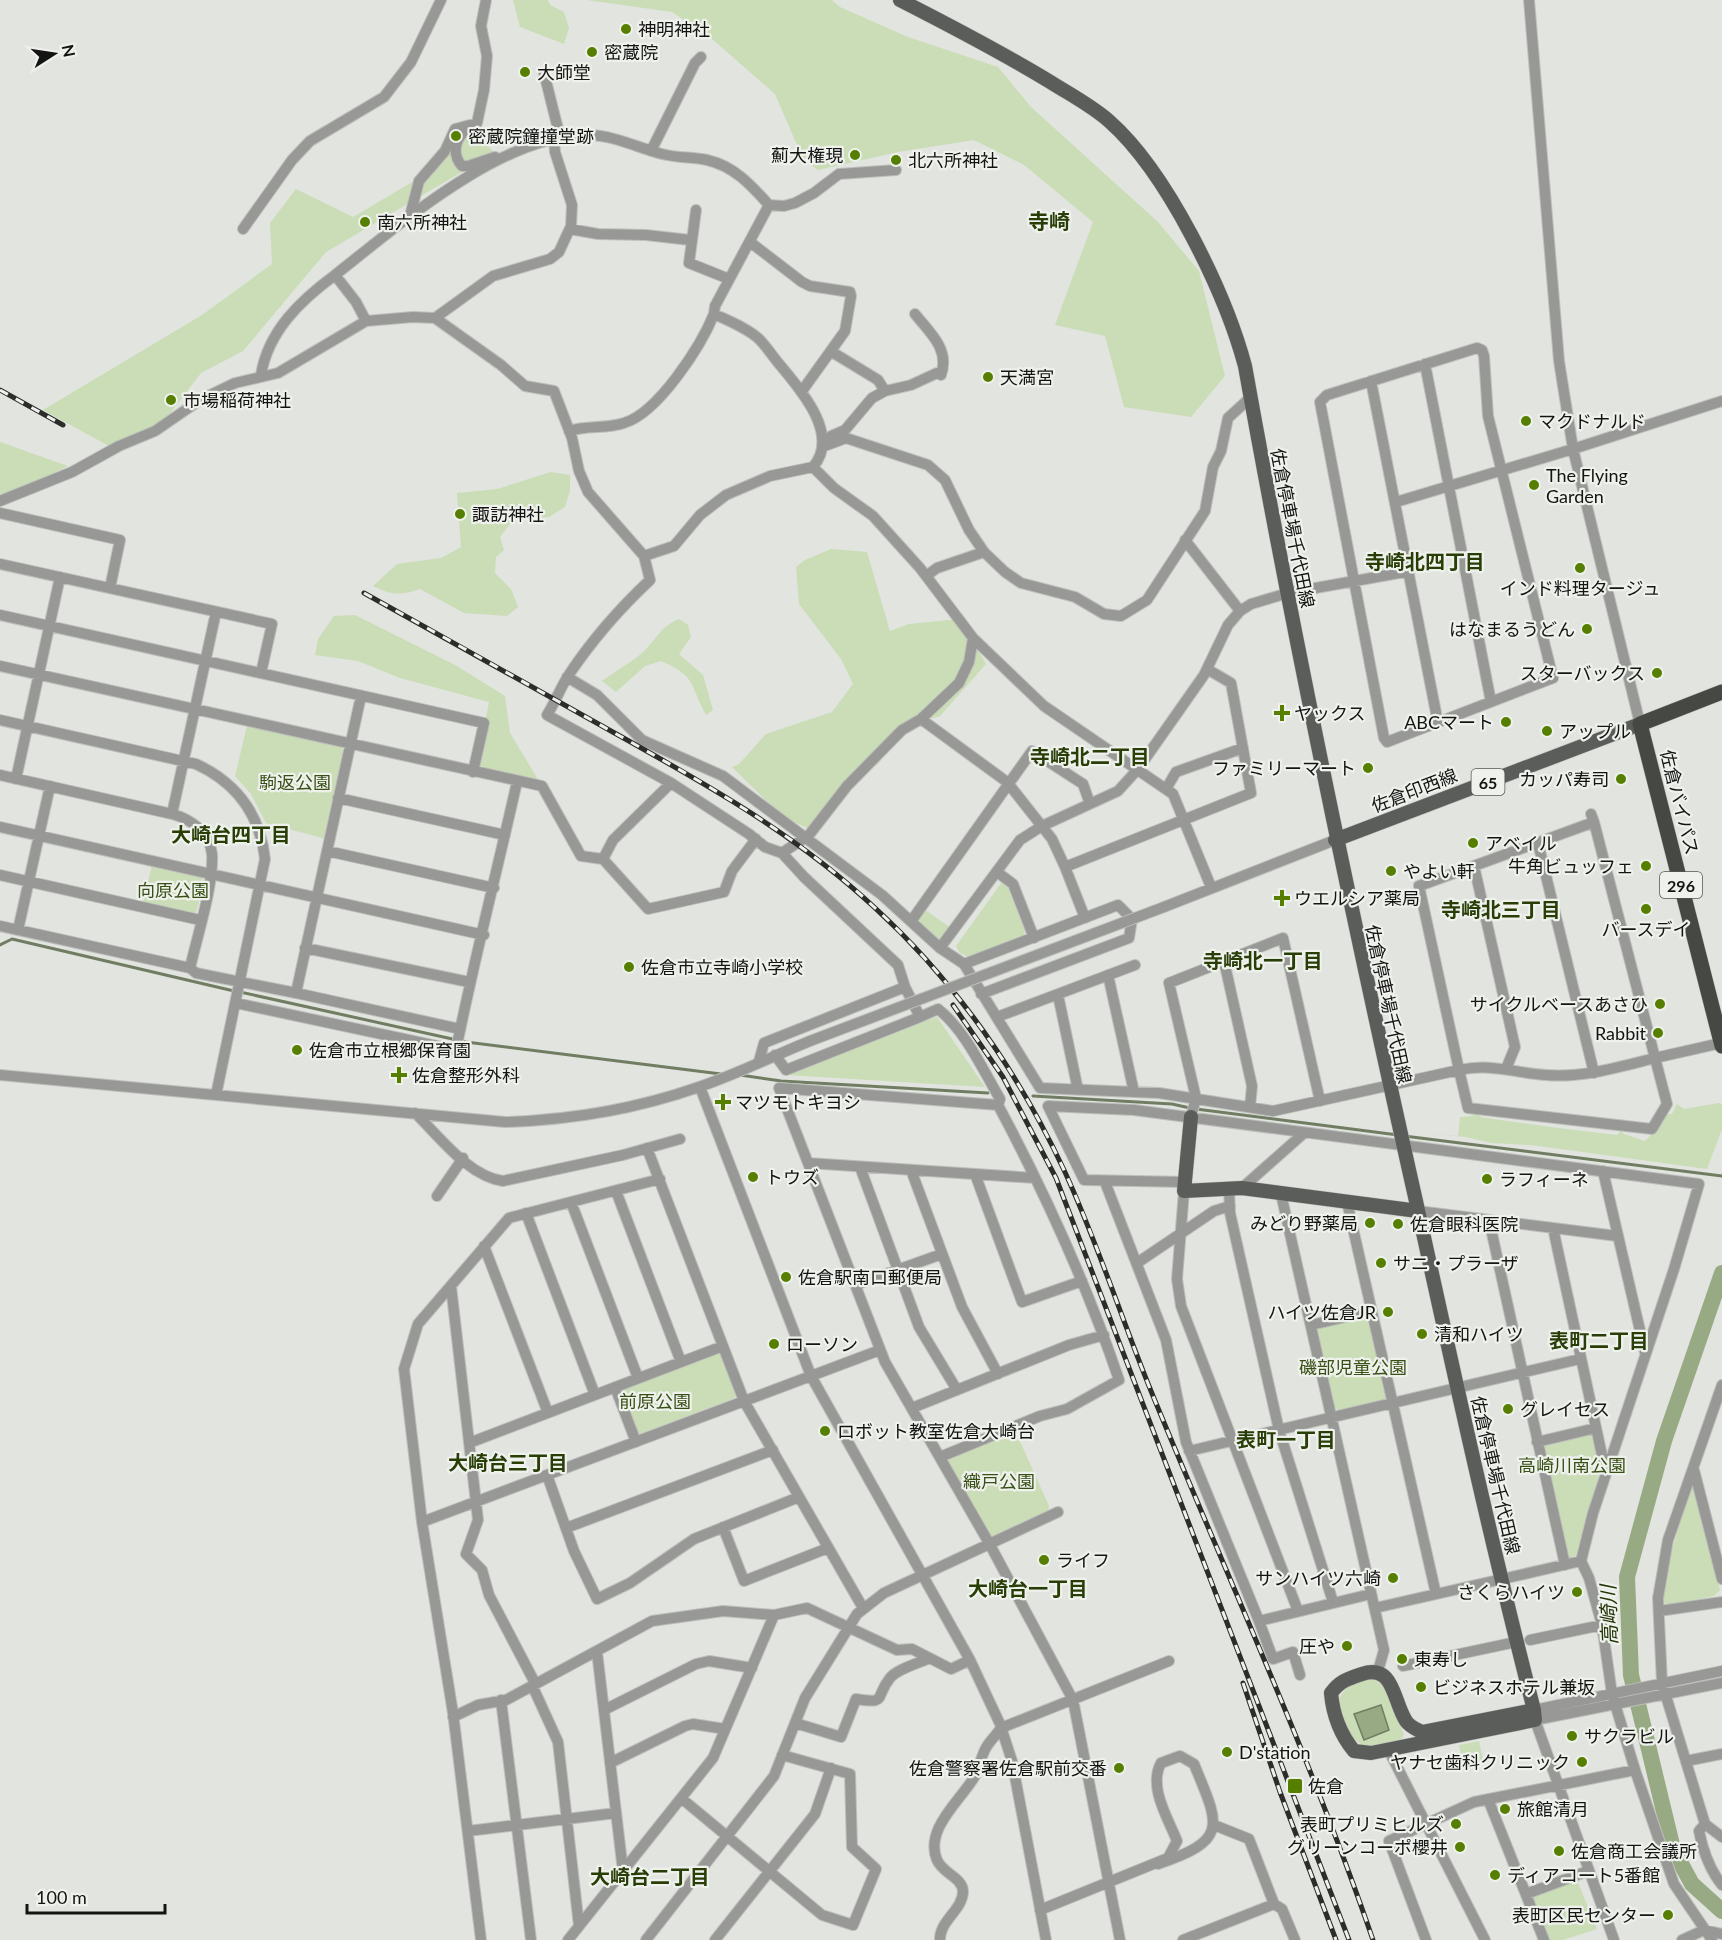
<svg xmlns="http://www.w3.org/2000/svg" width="1722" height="1940" viewBox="0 0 1722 1940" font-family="Lato,'Noto Sans JP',sans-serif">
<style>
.green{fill:#caddb6}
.water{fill:#98aa84;stroke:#707d62;stroke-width:1.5}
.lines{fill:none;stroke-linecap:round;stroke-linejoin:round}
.stream{stroke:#707d62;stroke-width:3}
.river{stroke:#98aa84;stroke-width:16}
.minor-casing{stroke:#bcbfba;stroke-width:12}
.major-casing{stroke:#bcbfba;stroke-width:15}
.highway-casing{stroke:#bcbfba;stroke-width:16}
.minor{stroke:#989997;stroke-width:10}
.major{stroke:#5b5d5a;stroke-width:14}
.highway{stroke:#464844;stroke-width:15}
.rail-casing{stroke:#2c2c2a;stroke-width:5}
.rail{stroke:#eef1ec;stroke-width:3;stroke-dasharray:9;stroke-linecap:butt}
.minor-bridge-casing{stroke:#bcbfba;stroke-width:12;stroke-linecap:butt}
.minor-bridge{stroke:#989997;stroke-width:10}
.poi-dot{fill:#567f00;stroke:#eef1ec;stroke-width:2}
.labels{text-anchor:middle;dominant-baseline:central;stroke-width:4.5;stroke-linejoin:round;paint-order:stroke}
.shield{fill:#eef1ec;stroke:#555654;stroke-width:1.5}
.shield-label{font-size:16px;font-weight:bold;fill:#141413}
.poi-label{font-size:18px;fill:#141413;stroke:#eef1ec;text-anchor:start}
.street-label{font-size:18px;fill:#141413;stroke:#eef1ec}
.park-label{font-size:18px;fill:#384f15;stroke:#eef1ec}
.neighbourhood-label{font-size:20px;font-weight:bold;fill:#293d07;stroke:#eef1ec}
.water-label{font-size:20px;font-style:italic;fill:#213205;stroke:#eef1ec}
.quarter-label{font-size:21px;font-weight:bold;fill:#293d07;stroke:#eef1ec}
</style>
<rect width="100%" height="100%" fill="#e1e4df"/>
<path class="green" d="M513,0h35l2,5 14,7 5,16 -5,16 -44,-17z
M587,0h245l8,7 68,30 90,30 33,40 127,115 41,49 26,105 -34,41 -67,-10 -19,-71 -50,-11 38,-103 -69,-57 -50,-25 -76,12 -80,18 -15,-11 -28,-65 -64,-56 -39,-26z
M471,126l23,27 -168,99 -83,99 -42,22 -36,47 -56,26 -66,-36 159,-95 70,-51 -2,-41 26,-34 57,28 78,-46z
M0,442l68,24 -53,26 -15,2z
M551,472l19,3v16l-5,16 -16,10 -36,3 -13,17 4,13 -8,7 -1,16 16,16 7,18 -11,9 -43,-3 -44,-24c-19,7 -29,6 -47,-3l24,-22 44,-6 20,-11 -4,-54 40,-4z
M831,549l36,3 23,79 19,-7 51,-5 26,45 -46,52 -40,12 -21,35 -34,26 -37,39 -24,-10 -52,-51 7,-3 27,-30 66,-22 21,-28 -12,-25 -42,-55 -3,-37 9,-7z
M355,615l102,51 48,30 5,37 30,50 -64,-15 13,-66 -89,-24 -42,-17 -43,-6 3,-16 16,-23z
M679,619l9,6 3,12 -12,17 24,21 10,35 -7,5c-16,-29 -9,-39 -45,-54l-16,5 -29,26 -14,-11c14,-11 35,-21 46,-34 11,-12 14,-21 31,-28z
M247,726l95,21 3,5 -19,87 -60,-16 -15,-29 -16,-18z
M152,865l48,11 4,5 -8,32 -4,3 -49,-12z
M1002,882l6,6 17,44 -2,5 -52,21 -11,-5 -4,-7z
M924,909l27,19 -9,13h-4l-20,-20z
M937,1017l48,70 -199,-12z
M1719,1103l3,1v25l-15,40 -176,-24 -40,-2 -25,-6 -56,-5 48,4 2,-19 13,-1 2,-4 6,5c46,7 90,13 136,18l4,-4 3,3 21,7 19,-20 -3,-7h11l5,-10 7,5z
M1368,1317l19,79 -2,4 -45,11 -5,-3 -18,-78 5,-6z
M718,1352l3,2 15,40 -1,4 -95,36 -4,-1 -16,-40 5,-7z
M1591,1434l9,37 -24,85 -7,2 -26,-115z
M1011,1436l8,3 30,67 -1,7 -55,25 -5,-3 -41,-73 5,-7z
M1693,1487l27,103 -6,6 -46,9 -9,-6 30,-110z
M1375,1678l13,12 16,45 -5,7 -32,6 -17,-11 -12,-37 11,-16z
M1479,1741l5,23 -20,5 -5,-24z
M1576,1878l21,51 -34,11h-15l-17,-40 3,-6z"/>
<path class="water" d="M1381,1705l8,25 -25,10 -10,-26z"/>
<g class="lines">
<path class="stream" d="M0,945l12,-6 222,52
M240,992l226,50 255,32
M740,1075l41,6 207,12
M1033,1096l139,8 18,4
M1196,1109l202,26
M1404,1136l318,40
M1721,1910l1,-1"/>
<path class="river" d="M1722,1273l-58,168 -37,136 4,98 42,174 19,35 30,27"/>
<g class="minor-casing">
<path id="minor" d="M1529,0l30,361 14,88 67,275
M544,73l16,64
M463,133c-9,9 -10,23 -1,33h6l27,-9
M651,151l44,-88 6,-6
M696,210l-7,53 40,16
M410,216l9,-35 26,-30 10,-22 22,-6 7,-33 3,-34 -6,-30 5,-26
M243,229l49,-69 18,-19 74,-44 27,-35 30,-62
M570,229l28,5 48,1 44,5
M750,242l52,40 8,4 40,6 1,4 -6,35 -43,60
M714,314l1,-8 54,-101 15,1 11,-3 19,-10 25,-19 57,-4
M435,318l58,-42 57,-17 9,-7 12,-26 1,-21 -17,-53 -1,-14
M366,321l-10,-19 -21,-27c65,-51 171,-144 256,-140 24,1 48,13 71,19 15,4 30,3 45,6 27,6 44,25 62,45
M1477,348l5,2 2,6 4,60 65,262 -166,64 -3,-4 -64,-336 7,-7z
M832,352l46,28 7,11
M1425,364l66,338
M261,375c7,-44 40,-75 74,-100
M1371,381l67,342
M569,431c18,-6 38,-2 55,-8 34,-10 77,-77 90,-109 15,7 33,14 45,25 8,8 14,18 21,26 20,24 61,70 33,102l-43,9 -44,19 -26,20 -26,31 -30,10
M831,436l14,-6 27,-32 13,-7 26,-6 26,-12 4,2c9,-26 -11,-42 -26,-61
M822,447l24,-9 82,27 17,15 24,50 15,22 21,20 16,11 54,14 29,17 17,2 26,-16 58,-89 8,-44 8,-16 7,-33 23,-21
M813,467l21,21 39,28 47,52 53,70 71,68 129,88 38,93
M0,501l72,-29 47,-26 36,-15 45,-31 35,-17 43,-10 88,-52 47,-4 22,1 66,47 24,21 29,5 18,47 7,33 9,21 56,64 6,24c-31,29 -57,59 -80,93 -9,13 -14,28 -23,42l124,68 78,51 16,13 17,6 22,24 94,88 7,22 15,30 18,-8c27,21 45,61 62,90l-2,6
M1396,502l177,-53 149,-48
M0,513l120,27 -10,48
M1185,540l55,71
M0,564l272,60 -11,49
M926,576l11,-8 47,-16
M0,615l484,108 -11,49
M0,666l542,120 39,70 22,3
M567,677l30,18 45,45 81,36 159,119 58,53 24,16 76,124 119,5 114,18 186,-41 9,38 184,21 15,-25 -12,-46 66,-15
M361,696l-65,297 164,36
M921,719l86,63 45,57 13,28
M0,720l196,44c41,19 64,50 69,95l-49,236
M0,775l172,39 44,-202
M16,779l44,-202
M671,783l-58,57 -10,19 45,50 76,-17 8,-21 24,-32
M1166,789l10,-17 67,-24
M338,798l167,37
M1591,814l3,8 61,236c-36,9 -72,20 -109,17 -32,-2 -54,-12 -87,-5l-40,-184 175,-64
M0,827l484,108
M1538,843l56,230
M327,851l167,37
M782,853l27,-18 38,-49 55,-56 19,-11 38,-36 10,-21 4,-24
M1474,866l41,181 -9,22
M997,872l16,12 21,54
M0,875l200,45
M1164,907l171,-67
M1085,918l-20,-51 186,-74 -20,-110 -24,-14
M912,920l120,-169 51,33 7,20
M0,926l190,42c7,-31 24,-84 22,-114 -2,-21 -21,-35 -40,-40
M18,930l32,-144
M305,948l164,34
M940,948l80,-108 22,-14 76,-35 20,-22 66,-94 24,-50 12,-14 11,-7 37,-11 122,-22
M1224,961l28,125 -2,21
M964,964l154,-59 14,14 -3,19 -148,56
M190,968l6,5 100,20
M1108,975l26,117
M1058,995l20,95
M236,1003l220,47c18,-90 41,-179 61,-268
M997,1017l138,-52
M775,1055l11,15 134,-53
M759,1061l5,-18 141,-56
M0,1075l505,47c67,-2 131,-13 194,-35 38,-13 74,-31 111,-46
M700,1087l111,289 159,284 30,64 12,37 34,179
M415,1113c25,24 53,63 88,68l120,-26 57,-16
M1191,1117l5,-19 -27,-115 114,-45 37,163
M647,1148l97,253 119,207
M808,1163l227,15
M860,1167l59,160 38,63
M911,1170l51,137 36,67
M1603,1171l42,181
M975,1174l47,128 60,-21
M1105,1182l61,158 20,102 73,179 112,-27
M1185,1182l-101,-2 -36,-74 86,4 565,74 -25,85 -81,244 -12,48 8,17 13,47 10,69 23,76 39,114 38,56
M1242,1188l62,-55
M1229,1189l1,24 49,217 54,172
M616,1191l65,171
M1184,1191l-7,88 4,27 117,305
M1281,1194l103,456 -6,21
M437,1196l26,-38
M571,1202l67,176
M1347,1202l89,392
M1418,1211l199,25
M526,1213l69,182
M1489,1220l76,345
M1553,1228l50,232 5,6
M484,1246l64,167
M1137,1263l77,-52 16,-5
M855,1285l87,-31
M451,1286l27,234 -12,34 16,16 7,25 46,88
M1311,1325l61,-14
M1722,1385l-54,155 -10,58 4,85 43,141 17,13
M615,1387l21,55
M912,1408l157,-63 35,-10
M1537,1442l59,-14
M469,1443l254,-97
M1189,1451l391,-92
M940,1457l100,-41 27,-7 52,-29c-32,-95 -74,-187 -121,-275l-219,-17 106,274 104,181 84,157 47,240
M1694,1470l28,109
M547,1475l27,76 23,48 33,-16 64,-44 105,-42
M422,1522l458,-172
M723,1527l21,54 84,-33
M566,1528l207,-78
M1375,1608l206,-47
M1659,1611l63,-9
M1259,1621l14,38 20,-7 7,23
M1530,1640l72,-15
M597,1652l26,219
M1403,1666l113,-24
M532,1685l26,57 21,184
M501,1700l30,240
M604,1710l92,-46 13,-3 43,7
M1534,1710l188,-39
M453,1717l25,-12 28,-5 146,-79 71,-10 51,4 33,-7 90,42 15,-1 39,20 19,-9
M795,1723l46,14 15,-38c32,5 18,-1 34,-21 7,-9 29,-15 40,-20
M1388,1749l97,191
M1686,1761l36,-7
M610,1763l75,-37 8,-2 32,5
M681,1798l141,117 31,10 23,-56 -24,-22 -2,-73 -68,-19
M1488,1799l56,141
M1705,1824l-6,7c4,20 10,38 23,54
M1214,1825l35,14 25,65 8,5 13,31
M468,1831l148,-18
M1526,1894l62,-23
M1040,1910l128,-52 9,-17c-9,-23 -29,-54 -16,-78l19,-7 14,8c25,61 36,76 -36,100
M481,1940l-28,-227 -31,-191 -18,-153 14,-45 91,-106 151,-39
M568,1940l145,-182 61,-143
M646,1940l128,-164 31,-78 52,-84 27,-21 174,-81
M715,1940l100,-126 16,-46
M940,1940c-1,-19 23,-30 23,-49 -1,-14 -21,-18 -26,-31 -13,-31 24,-60 38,-84 5,-9 6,-21 12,-30 4,-6 10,-12 14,-18l168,-67
M1183,1940l91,-36
M1426,1940l-37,-99 85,-39 161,-32
M1614,1940l-79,-220 187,-37
M1682,1940l22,-10 18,4"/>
</g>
<g class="major-casing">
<path id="major" d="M900,0c51,26 103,53 152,83 19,12 40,23 57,38 58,51 116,171 136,245 51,286 111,569 175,853 36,164 72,328 114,491l1,10 -164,33 -17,-2c-14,-17 -21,-36 -23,-58 9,-12 16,-14 31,-19 32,-11 31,27 44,47 4,6 10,8 16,11l112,-22
M1335,840l305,-116
M1191,1117l-7,74 58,-3 176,23"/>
</g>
<g class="highway-casing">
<path id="highway" d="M1722,692l-82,32 82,322"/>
</g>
<use href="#minor" class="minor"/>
<use href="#major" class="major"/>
<use href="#highway" class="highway"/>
<g class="rail-casing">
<path id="rail" d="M0,390l63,35
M364,593c83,46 165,92 247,138 93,52 185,103 263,176 81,74 144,165 190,263 36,78 61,160 94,238 73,177 153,351 215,532
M953,1005l50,72 53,101 293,762
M1243,1683l37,109 56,148"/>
</g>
<use href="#rail" class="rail"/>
<g class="minor-bridge-casing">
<path id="minor-bridge" d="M810,1041l354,-134"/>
</g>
<use href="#minor-bridge" class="minor-bridge"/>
</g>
<g class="poi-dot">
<circle cx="626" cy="29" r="6"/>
<circle cx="592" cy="52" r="6"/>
<circle cx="525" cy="72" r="6"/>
<circle cx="456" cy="136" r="6"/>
<circle cx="855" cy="155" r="6"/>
<circle cx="896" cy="160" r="6"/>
<circle cx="365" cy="222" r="6"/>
<circle cx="988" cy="377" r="6"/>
<circle cx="171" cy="400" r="6"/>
<circle cx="1526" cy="421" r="6"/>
<circle cx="1534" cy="485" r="6"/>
<circle cx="460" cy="514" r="6"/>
<circle cx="1580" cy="568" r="6"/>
<circle cx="1587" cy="629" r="6"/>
<circle cx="1657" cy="673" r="6"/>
<path d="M1279 704h6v6h6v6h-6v6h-6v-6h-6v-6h6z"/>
<circle cx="1506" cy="722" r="6"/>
<circle cx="1547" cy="731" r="6"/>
<circle cx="1368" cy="768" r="6"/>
<circle cx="1621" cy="779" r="6"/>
<circle cx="1473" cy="843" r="6"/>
<circle cx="1646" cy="866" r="6"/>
<circle cx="1391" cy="871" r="6"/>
<path d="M1279 889h6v6h6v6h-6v6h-6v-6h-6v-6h6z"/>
<circle cx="1646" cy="909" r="6"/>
<circle cx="629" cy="967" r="6"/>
<circle cx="1660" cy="1004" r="6"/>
<circle cx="1658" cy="1033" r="6"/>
<circle cx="297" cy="1050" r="6"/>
<path d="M396 1066h6v6h6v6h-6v6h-6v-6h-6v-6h6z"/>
<path d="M720 1093h6v6h6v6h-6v6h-6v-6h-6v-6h6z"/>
<circle cx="753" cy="1177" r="6"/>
<circle cx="1487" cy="1179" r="6"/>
<circle cx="1370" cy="1223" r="6"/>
<circle cx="1398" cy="1224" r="6"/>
<circle cx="1381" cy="1263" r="6"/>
<circle cx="786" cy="1277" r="6"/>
<circle cx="1388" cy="1312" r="6"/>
<circle cx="1422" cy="1334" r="6"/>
<circle cx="774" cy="1344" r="6"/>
<circle cx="1508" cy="1409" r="6"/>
<circle cx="825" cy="1431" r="6"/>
<circle cx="1044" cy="1560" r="6"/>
<circle cx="1393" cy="1578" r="6"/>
<circle cx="1577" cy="1592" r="6"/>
<circle cx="1347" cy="1646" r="6"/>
<circle cx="1402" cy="1659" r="6"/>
<circle cx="1421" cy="1687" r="6"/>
<circle cx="1572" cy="1736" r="6"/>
<circle cx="1227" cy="1752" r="6"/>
<circle cx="1582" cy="1762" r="6"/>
<circle cx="1119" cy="1768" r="6"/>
<rect x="1287" y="1778" width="16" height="16" rx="3"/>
<circle cx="1505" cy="1809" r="6"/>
<circle cx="1456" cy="1824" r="6"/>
<circle cx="1460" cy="1847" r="6"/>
<circle cx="1559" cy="1851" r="6"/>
<circle cx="1495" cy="1875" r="6"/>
<circle cx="1668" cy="1915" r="6"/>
</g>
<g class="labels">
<g class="shield">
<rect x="1471.5" y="769" width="33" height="26" rx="4.5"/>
<rect x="1660" y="872" width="42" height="26" rx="4.5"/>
</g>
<g class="shield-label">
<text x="1488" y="782">65</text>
<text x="1681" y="885">296</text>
</g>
<g class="poi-label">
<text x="638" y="29">神明神社</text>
<text x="604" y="52">密蔵院</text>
<text x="537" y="72">大師堂</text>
<text x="468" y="136">密蔵院鐘撞堂跡</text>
<text x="843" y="155" text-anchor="end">薊大権現</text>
<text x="908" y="160">北六所神社</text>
<text x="377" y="222">南六所神社</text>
<text x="1000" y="377">天満宮</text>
<text x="183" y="400">市場稲荷神社</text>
<text x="1538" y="421">マクドナルド</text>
<text x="1546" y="475">The Flying<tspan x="1546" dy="21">Garden</tspan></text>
<text x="472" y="514">諏訪神社</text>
<text x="1580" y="588" text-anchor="middle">インド料理タージュ</text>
<text x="1575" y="629" text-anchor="end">はなまるうどん</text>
<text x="1645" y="673" text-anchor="end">スターバックス</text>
<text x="1294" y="713">ヤックス</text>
<text x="1494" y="722" text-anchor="end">ABCマート</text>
<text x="1559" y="731">アップル</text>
<text x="1356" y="768" text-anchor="end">ファミリーマート</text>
<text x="1609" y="779" text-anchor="end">カッパ寿司</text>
<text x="1485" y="843">アベイル</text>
<text x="1634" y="866" text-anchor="end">牛角ビュッフェ</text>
<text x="1403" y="871">やよい軒</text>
<text x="1294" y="898">ウエルシア薬局</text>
<text x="1646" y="929" text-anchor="middle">バースデイ</text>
<text x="641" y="967">佐倉市立寺崎小学校</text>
<text x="1648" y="1004" text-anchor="end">サイクルベースあさひ</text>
<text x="1646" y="1033" text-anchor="end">Rabbit</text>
<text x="309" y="1050">佐倉市立根郷保育園</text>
<text x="412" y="1075">佐倉整形外科</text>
<text x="735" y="1102">マツモトキヨシ</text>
<text x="765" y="1177">トウズ</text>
<text x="1499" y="1179">ラフィーネ</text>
<text x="1358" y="1223" text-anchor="end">みどり野薬局</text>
<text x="1410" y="1224">佐倉眼科医院</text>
<text x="1393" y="1263">サニ・プラーザ</text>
<text x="798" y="1277">佐倉駅南口郵便局</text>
<text x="1376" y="1312" text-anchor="end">ハイツ佐倉JR</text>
<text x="1434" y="1334">清和ハイツ</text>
<text x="786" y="1344">ローソン</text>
<text x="1520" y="1409">グレイセス</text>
<text x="837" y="1431">ロボット教室佐倉大崎台</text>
<text x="1056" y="1560">ライフ</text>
<text x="1381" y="1578" text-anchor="end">サンハイツ六崎</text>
<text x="1565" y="1592" text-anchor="end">さくらハイツ</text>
<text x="1335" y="1646" text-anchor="end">圧や</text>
<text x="1414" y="1659">東寿し</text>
<text x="1433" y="1687">ビジネスホテル兼坂</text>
<text x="1584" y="1736">サクラビル</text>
<text x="1239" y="1752">D'station</text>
<text x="1570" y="1762" text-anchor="end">ヤナセ歯科クリニック</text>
<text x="1107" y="1768" text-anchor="end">佐倉警察署佐倉駅前交番</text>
<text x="1308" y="1786">佐倉</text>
<text x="1517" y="1809">旅館清月</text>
<text x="1444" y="1824" text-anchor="end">表町プリミヒルズ</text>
<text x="1448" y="1847" text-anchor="end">グリーンコーポ櫻井</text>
<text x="1571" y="1851">佐倉商工会議所</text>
<text x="1507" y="1875">ディアコート5番館</text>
<text x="1656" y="1915" text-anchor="end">表町区民センター</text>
</g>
<g class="street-label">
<text transform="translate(1293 528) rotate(79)">佐倉停車場千代田線</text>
<text transform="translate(1414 790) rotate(-21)">佐倉印西線</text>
<text transform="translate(1680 802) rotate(76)">佐倉バイパス</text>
<text transform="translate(1389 1004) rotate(78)">佐倉停車場千代田線</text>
<text transform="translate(1496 1475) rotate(77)">佐倉停車場千代田線</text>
</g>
<g class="park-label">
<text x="295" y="782">駒返公園</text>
<text x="173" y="890">向原公園</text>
<text x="1353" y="1367">磯部児童公園</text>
<text x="655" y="1401">前原公園</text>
<text x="1572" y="1465">高崎川南公園</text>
<text x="999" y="1481">織戸公園</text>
</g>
<g class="neighbourhood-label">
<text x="1425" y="561">寺崎北四丁目</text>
<text x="1090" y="756">寺崎北二丁目</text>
<text x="231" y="834">大崎台四丁目</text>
<text x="1501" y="909">寺崎北三丁目</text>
<text x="1263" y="960">寺崎北一丁目</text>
<text x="1599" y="1340">表町二丁目</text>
<text x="1286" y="1439">表町一丁目</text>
<text x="508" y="1462">大崎台三丁目</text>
<text x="1028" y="1588">大崎台一丁目</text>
<text x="650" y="1876">大崎台二丁目</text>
</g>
<g class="water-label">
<text transform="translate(1608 1615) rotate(-92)">高崎川</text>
</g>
<g class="quarter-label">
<text x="1049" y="220">寺崎</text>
</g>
</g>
<g transform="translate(54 54) rotate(78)" stroke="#eef1ec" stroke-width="4.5" paint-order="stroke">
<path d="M0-4.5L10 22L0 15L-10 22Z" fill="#141413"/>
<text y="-9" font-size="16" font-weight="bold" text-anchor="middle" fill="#141413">N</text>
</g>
<path d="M27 1904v9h138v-9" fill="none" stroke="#141413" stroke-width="3"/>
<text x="36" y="1904" font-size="18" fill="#141413" stroke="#eef1ec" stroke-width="4.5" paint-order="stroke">100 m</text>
</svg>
